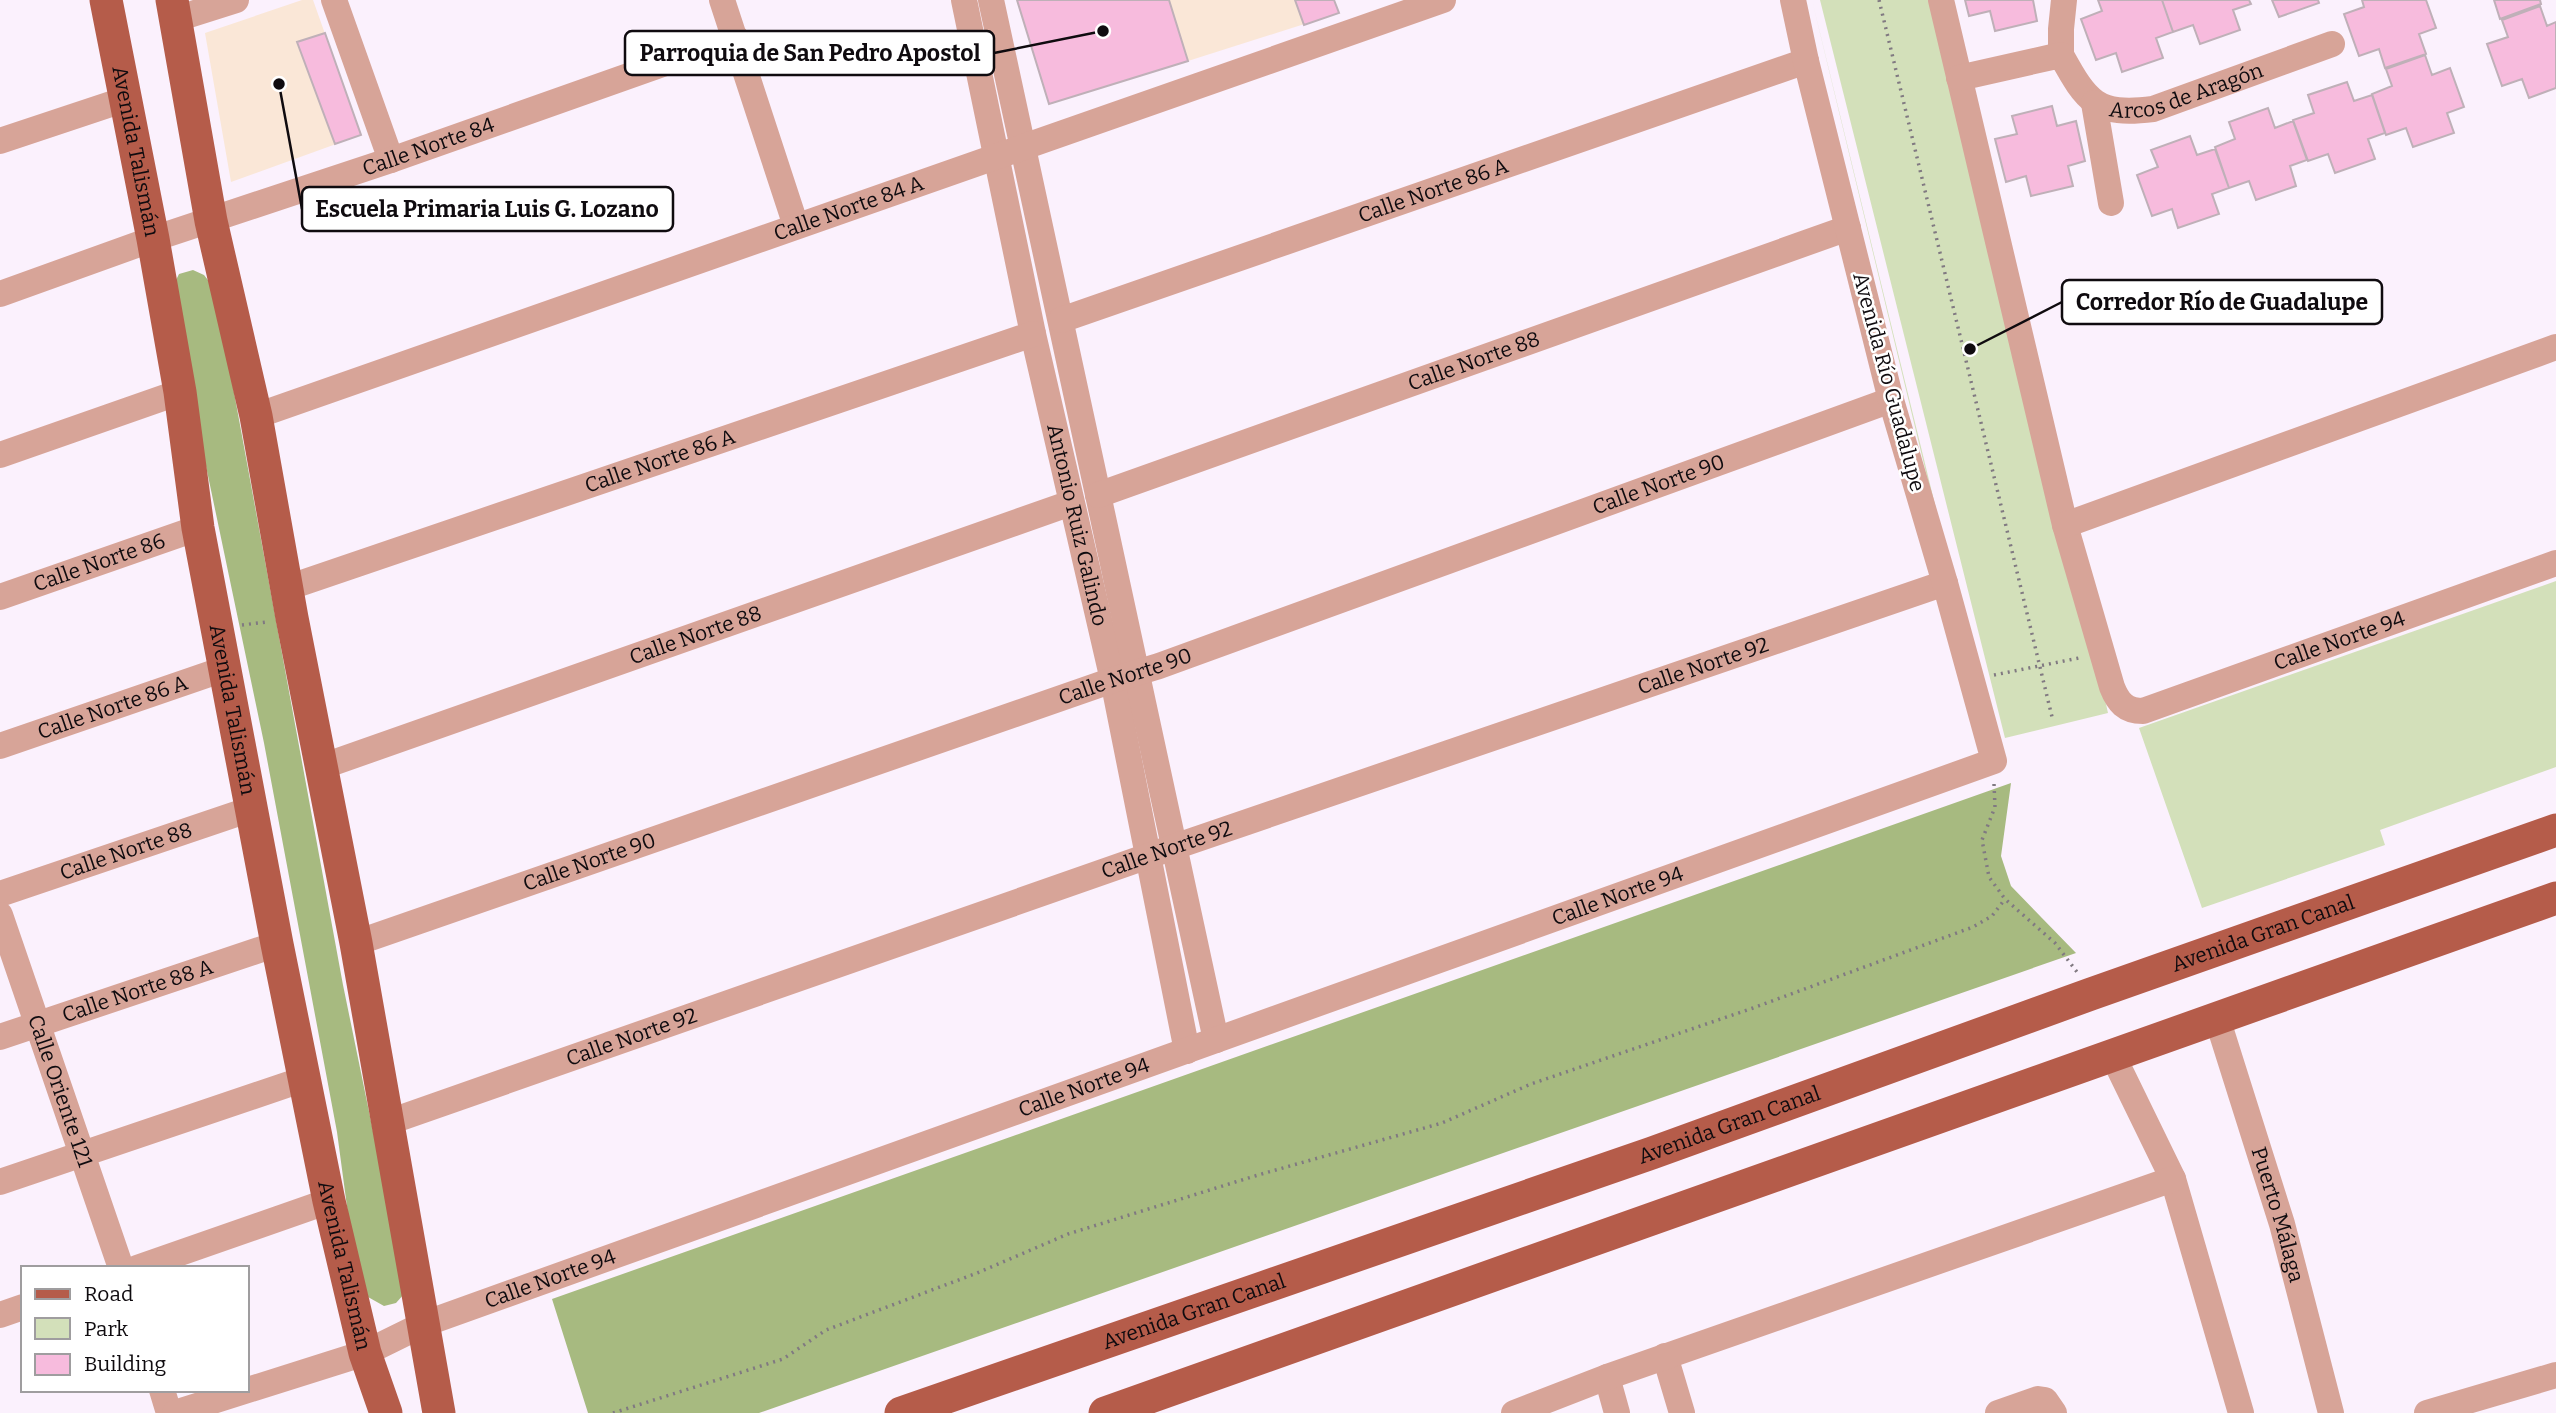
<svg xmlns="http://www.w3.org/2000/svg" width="2556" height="1413" viewBox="0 0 2556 1413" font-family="Bitter,serif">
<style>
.education{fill:#fae7d7}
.green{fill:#d3e0ba}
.forest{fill:#a7ba80}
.building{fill:#f7bbdd;stroke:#bfb0b8;stroke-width:2}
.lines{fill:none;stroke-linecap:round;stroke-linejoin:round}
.path{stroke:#807981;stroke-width:3.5;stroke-dasharray:2 5;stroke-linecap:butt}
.minor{stroke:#d7a498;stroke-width:26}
.major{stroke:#b55c4a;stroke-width:33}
.labels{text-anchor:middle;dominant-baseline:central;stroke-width:5;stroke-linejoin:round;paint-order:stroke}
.street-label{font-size:21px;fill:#0f0b0f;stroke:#fff}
.leader{fill:none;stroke:#0f0b0f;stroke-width:2.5}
.callout-dot{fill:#0f0b0f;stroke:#fff;stroke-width:2.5}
.callout{fill:#fff;stroke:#0f0b0f;stroke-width:2.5}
.callout-label{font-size:23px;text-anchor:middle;font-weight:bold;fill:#0f0b0f}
</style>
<rect width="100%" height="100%" fill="#fbf1fd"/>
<path class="education" d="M302,0h11l48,135 -130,47 -26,-149z
M1169,0h165l5,13 -151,48z"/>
<path class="green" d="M1812,0l186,763h-2z
M1820,0h129l159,713 -103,25z
M2556,581v186l-176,63 5,15 -183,63 -63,-180z"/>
<path class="forest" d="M193,270l11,5 11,14 128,696 60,292 1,17 -8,9 -12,3 -16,-9 -20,-83 -11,-82 -73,-389 -88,-420 -3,-37 6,-12z
M2011,783l-10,73 10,30 65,67 -1317,460h-171l-36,-114z"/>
<path class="building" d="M1017,0h152l19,61 -139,43z
M1295,0h39l5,13 -35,12z
M1965,0h68l4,21 -42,10 -5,-20 -21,5z
M2098,0h64l11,32 -17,6 7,20 -41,14 -6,-19 -20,7 -15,-41 21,-8z
M2162,0h87l2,4 -18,6 7,20 -40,14 -7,-19 -20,7z
M2272,0h46l1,3 -40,14z
M2362,0h64l10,28 -17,6 7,20 -41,14 -6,-19 -20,7 -15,-42 20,-7z
M2494,0h46l1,4 -41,15z
M2540,6l7,20 9,-4v66l-27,10 -7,-19 -20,7 -15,-42 21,-7 -6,-17z
M325,33l36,102 -26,9 -38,-102z
M2425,55l7,20 18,-7 14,39 -17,6 7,20 -41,14 -7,-19 -20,7 -14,-41 20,-8 -6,-17z
M2347,82l7,19 18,-6 13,38 -17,6 7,20 -40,14 -7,-19 -20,7 -15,-41 21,-7 -6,-18z
M2052,106l5,20 19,-5 9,40 -17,5 5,20 -42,10 -5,-20 -20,6 -11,-43 22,-5 -5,-18z
M2268,108l7,20 18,-7 14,39 -17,6 6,20 -40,14 -7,-19 -20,7 -14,-41 20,-8 -6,-17z
M2190,136l7,19 18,-6 14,39 -17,6 7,20 -41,14 -6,-19 -20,7 -15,-41 21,-8 -7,-17z"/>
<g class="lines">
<path class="path" d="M1879,0l174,721
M242,625l24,-3
M1994,675l85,-17
M1994,784l1,23 -13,33 7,37 16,22 50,44 22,29
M613,1413l170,-54 43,-29 151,-57 91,-39 190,-59 184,-52 89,-39 222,-76 220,-81 19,-11 13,-17"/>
<g class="minor">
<path d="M334,0l57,160"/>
<path d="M722,0l74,226"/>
<path id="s1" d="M964,0l69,334 80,346 74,371"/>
<path d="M991,0l225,1040"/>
<path id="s2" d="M1941,0l124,525 47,162c6,15 13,24 31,24l413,-148"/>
<path d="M176,19l60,-19"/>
<path d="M2061,55v-26l3,-29"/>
<path id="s3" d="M1959,78l102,-23c26,47 35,61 92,54l179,-65"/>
<path d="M2094,103l17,100"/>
<path d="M0,141l126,-42"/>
<path id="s4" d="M0,294l153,-55 238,-79 345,-122"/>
<path id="s5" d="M1061,320l745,-259"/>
<path id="s6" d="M256,416l1187,-416"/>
<path d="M0,455l180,-63"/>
<path id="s7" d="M1098,495l750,-267"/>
<path d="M2065,525l491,-178"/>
<path id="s8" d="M287,588l746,-254"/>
<path id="s9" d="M0,597l198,-69"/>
<path id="s10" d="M0,746l224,-77"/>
<path id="s11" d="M321,767l750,-264"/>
<path id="s12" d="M0,894l251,-85"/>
<path id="s13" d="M0,915l121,353"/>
<path id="s14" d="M356,943l757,-263 46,-14 732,-266"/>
<path id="s15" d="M2217,1018l65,206 49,189"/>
<path id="s16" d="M0,1037l277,-93"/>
<path d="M2113,1056l60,123 68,234"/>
<path id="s17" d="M389,1122l785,-275 771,-264"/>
<path d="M0,1182l304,-103"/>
<path d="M137,1268l192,-67"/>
<path d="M0,1315l23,-8"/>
<path d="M1665,1356l17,57"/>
<path d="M1607,1377l10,36"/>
<path d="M162,1390l7,23"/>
<path id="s18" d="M175,1413l190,-60 59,-29 1570,-563 -49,-178 -54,-183 -85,-339 -13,-61"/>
<path d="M1514,1413l93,-36 566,-198"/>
<path d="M1998,1413l40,-14 7,1 9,13"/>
<path d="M2427,1413l129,-38"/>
</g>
<g class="major">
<path id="s19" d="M106,0l47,239 27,153 18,136 79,416 52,257 36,152 21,60"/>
<path d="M172,0l39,221 45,195 36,202 64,325 83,470"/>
<path id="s20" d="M901,1413l751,-260 439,-159 465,-164"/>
<path d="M1105,1413l1451,-515"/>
</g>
</g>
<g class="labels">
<g class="street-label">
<text stroke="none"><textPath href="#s3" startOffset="259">Arcos de Aragón</textPath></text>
<text stroke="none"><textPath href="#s4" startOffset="453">Calle Norte 84</textPath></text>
<text stroke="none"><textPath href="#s19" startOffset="154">Avenida Talismán</textPath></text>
<text stroke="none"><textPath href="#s5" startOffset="394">Calle Norte 86 A</textPath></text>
<text stroke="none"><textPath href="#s6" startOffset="628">Calle Norte 84 A</textPath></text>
<text stroke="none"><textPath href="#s7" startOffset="399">Calle Norte 88</textPath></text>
<text transform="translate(1889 382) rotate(75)">Avenida Río Guadalupe</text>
<text stroke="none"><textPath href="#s8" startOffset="394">Calle Norte 86 A</textPath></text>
<text stroke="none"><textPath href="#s14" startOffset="1381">Calle Norte 90</textPath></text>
<text stroke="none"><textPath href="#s1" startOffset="537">Antonio Ruiz Galindo</textPath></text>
<text stroke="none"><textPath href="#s9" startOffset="105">Calle Norte 86</textPath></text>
<text stroke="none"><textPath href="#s11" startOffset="397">Calle Norte 88</textPath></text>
<text stroke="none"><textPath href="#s2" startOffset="959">Calle Norte 94</textPath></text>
<text stroke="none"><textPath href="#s17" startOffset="1391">Calle Norte 92</textPath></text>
<text stroke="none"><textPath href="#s14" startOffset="814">Calle Norte 90</textPath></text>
<text stroke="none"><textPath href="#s10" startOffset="119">Calle Norte 86 A</textPath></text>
<text stroke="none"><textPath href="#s19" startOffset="721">Avenida Talismán</textPath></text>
<text stroke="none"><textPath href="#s17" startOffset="824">Calle Norte 92</textPath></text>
<text stroke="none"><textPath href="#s12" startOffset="133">Calle Norte 88</textPath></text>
<text stroke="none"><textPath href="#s14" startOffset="247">Calle Norte 90</textPath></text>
<text stroke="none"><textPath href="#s18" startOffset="1533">Calle Norte 94</textPath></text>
<text stroke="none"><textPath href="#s20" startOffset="1444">Avenida Gran Canal</textPath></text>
<text stroke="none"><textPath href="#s16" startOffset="145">Calle Norte 88 A</textPath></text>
<text stroke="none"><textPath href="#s17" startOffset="257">Calle Norte 92</textPath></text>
<text stroke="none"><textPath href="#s18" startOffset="966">Calle Norte 94</textPath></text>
<text stroke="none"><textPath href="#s13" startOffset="186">Calle Oriente 121</textPath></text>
<text stroke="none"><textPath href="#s20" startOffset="877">Avenida Gran Canal</textPath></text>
<text stroke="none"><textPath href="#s15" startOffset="206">Puerto Málaga</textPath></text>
<text stroke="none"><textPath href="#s19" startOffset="1288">Avenida Talismán</textPath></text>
<text stroke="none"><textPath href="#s18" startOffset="399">Calle Norte 94</textPath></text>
<text stroke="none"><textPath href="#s20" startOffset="310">Avenida Gran Canal</textPath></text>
</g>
</g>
<path class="leader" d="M1103 31L994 53M279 84L302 209M1970 349L2062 302"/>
<g class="callout-dot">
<circle cx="1103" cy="31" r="7"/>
<circle cx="279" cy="84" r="7"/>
<circle cx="1970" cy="349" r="7"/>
</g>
<g class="callout">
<rect x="625" y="31" width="369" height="44" rx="7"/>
<rect x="302" y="187" width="371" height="44" rx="7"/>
<rect x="2062" y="280" width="320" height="44" rx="7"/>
</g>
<g class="callout-label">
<text x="810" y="61">Parroquia de San Pedro Apostol</text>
<text x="487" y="217">Escuela Primaria Luis G. Lozano</text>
<text x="2222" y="310">Corredor Río de Guadalupe</text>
</g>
<rect x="21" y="1266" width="228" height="126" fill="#ffffff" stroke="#9f9d9f" stroke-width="2"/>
<rect x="35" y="1289" width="35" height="10" fill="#b55c4a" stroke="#9f9d9f" stroke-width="2"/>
<text x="84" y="1301" font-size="21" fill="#0f0b0f">Road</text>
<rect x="35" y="1318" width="35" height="21" fill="#d3e0ba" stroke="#9f9d9f" stroke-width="2"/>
<text x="84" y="1336" font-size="21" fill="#0f0b0f">Park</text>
<rect x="35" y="1354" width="35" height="21" fill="#f7bbdd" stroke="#9f9d9f" stroke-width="2"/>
<text x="84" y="1371" font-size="21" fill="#0f0b0f">Building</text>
</svg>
